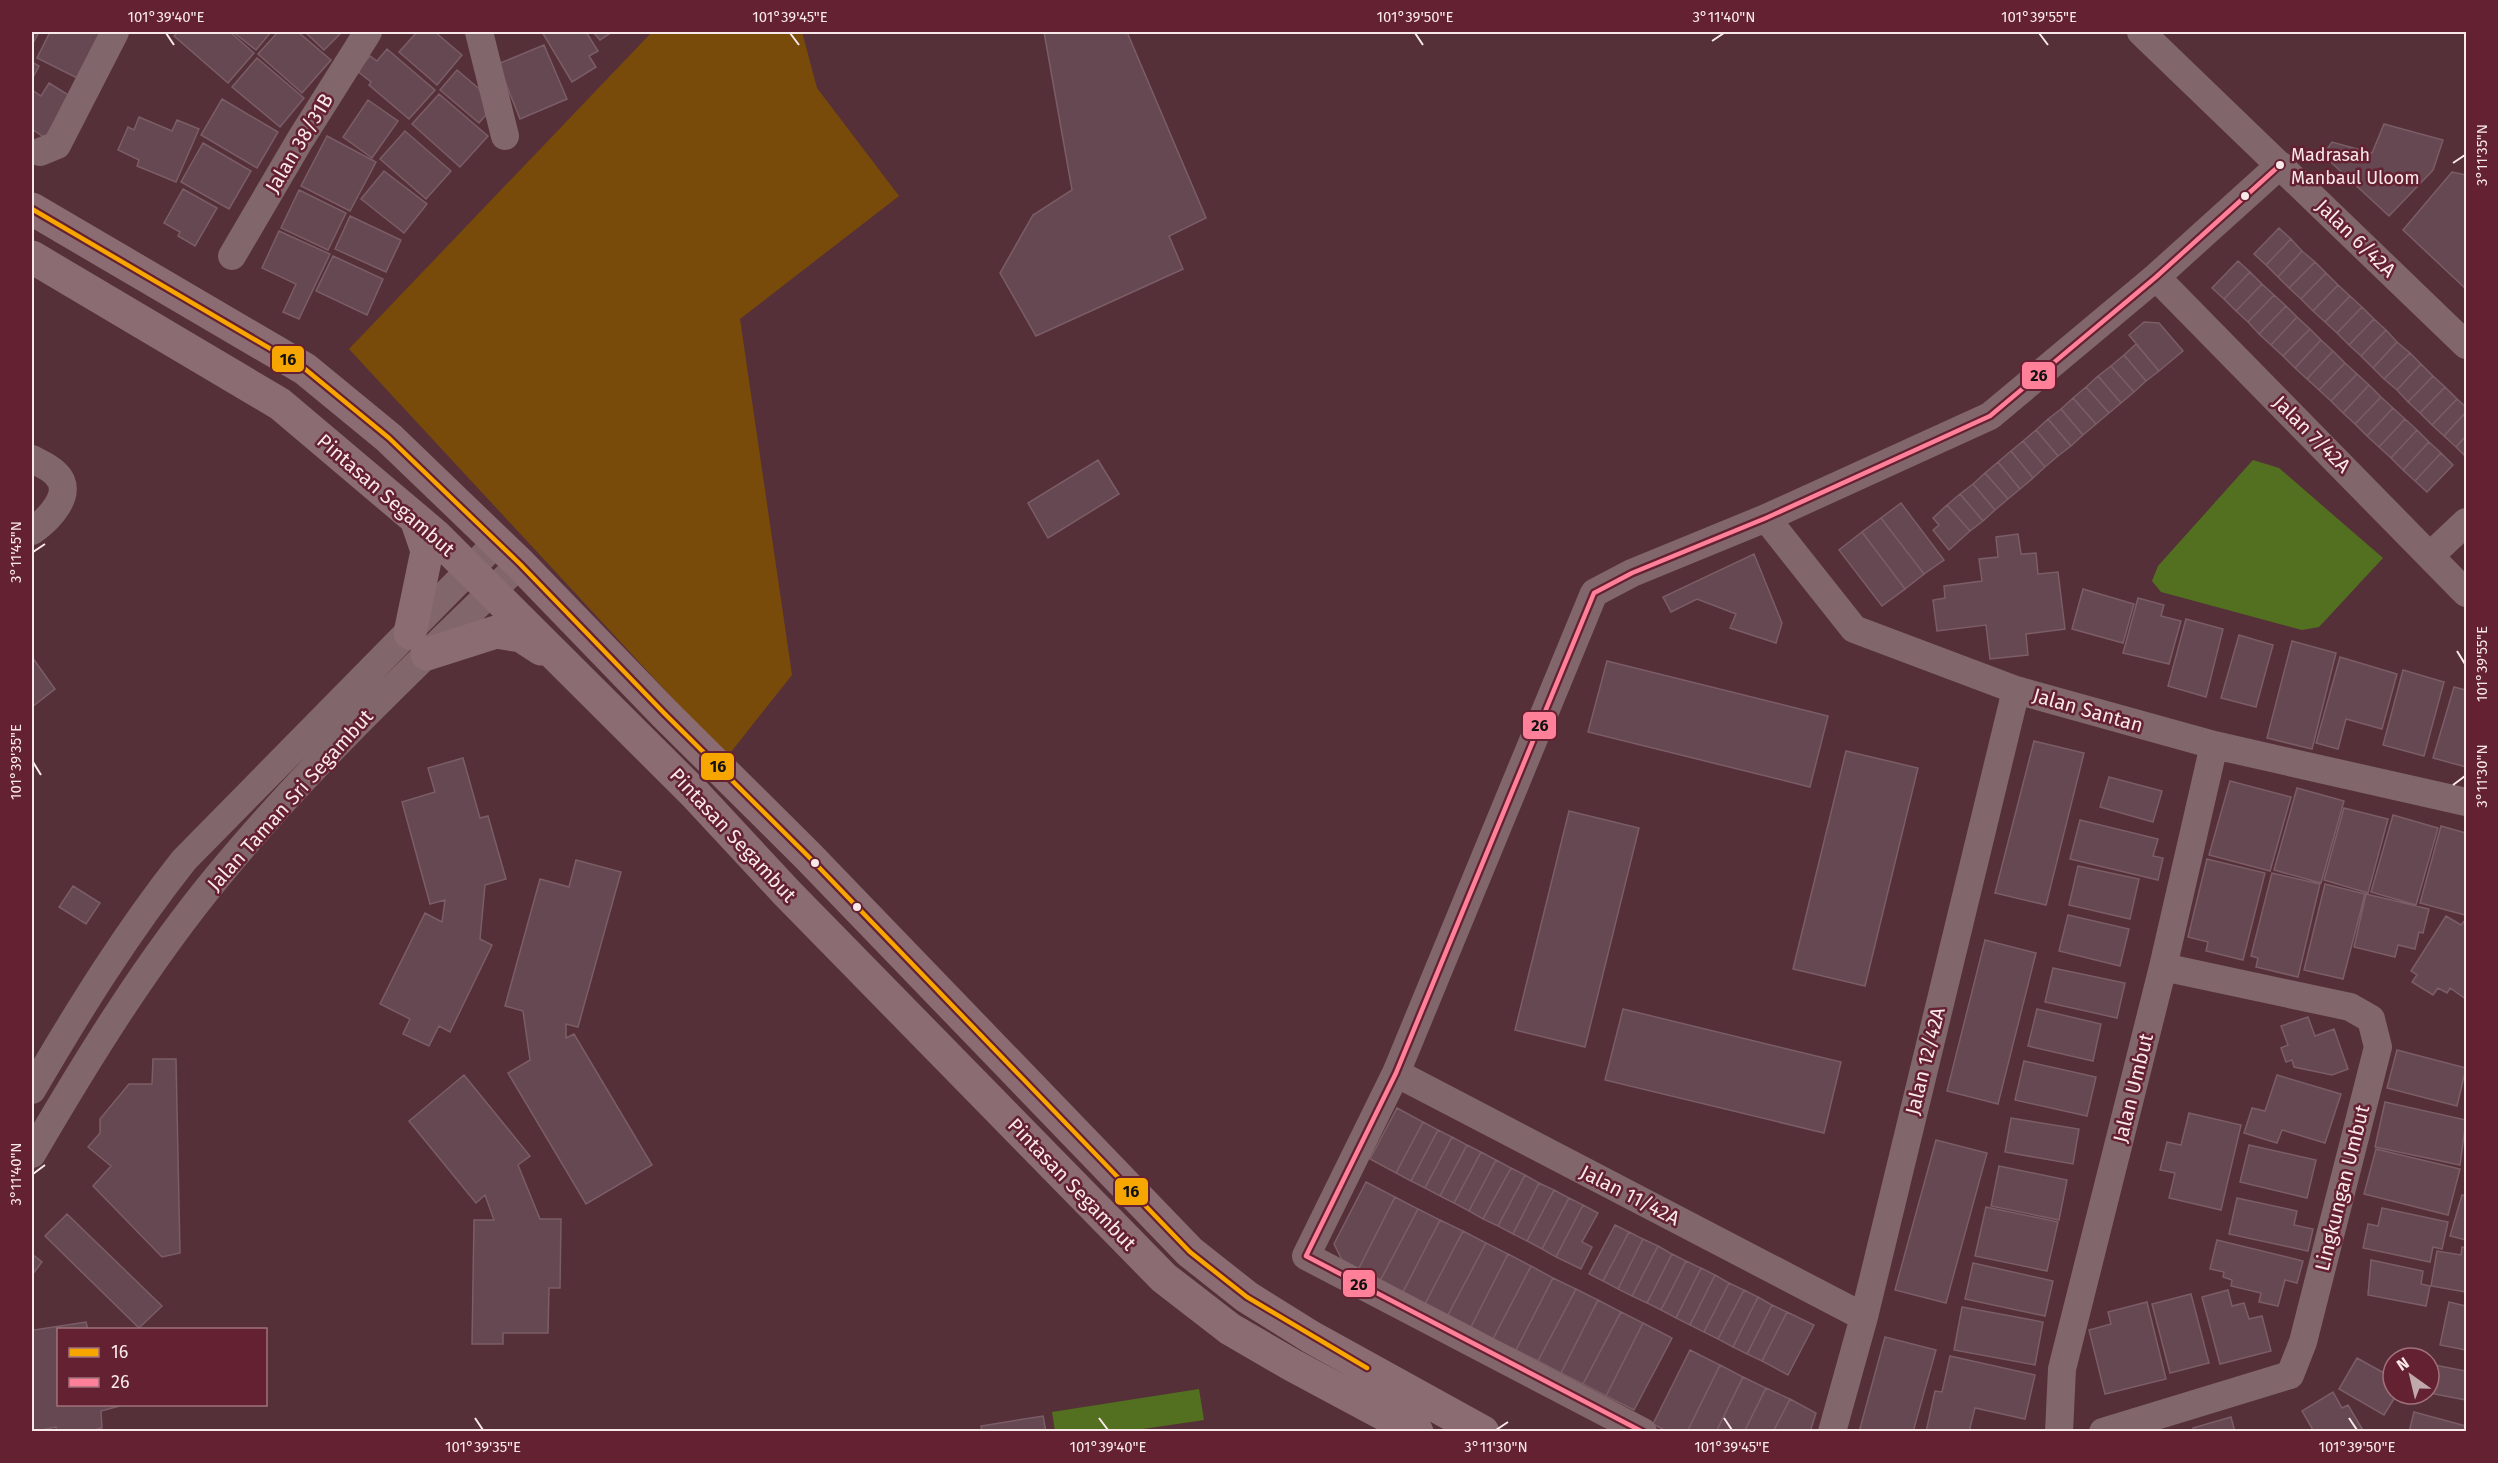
<svg xmlns="http://www.w3.org/2000/svg" width="2498" height="1463" viewBox="0 0 2498 1463" font-family="'Fira Sans',sans-serif">
<style>
.green{fill:#794b0a}
.water{fill:#537020}
.building{fill:#664853;stroke:#7b5d67;stroke-width:1.5}
.lines{fill:none;stroke-linecap:round;stroke-linejoin:round}
.minor{stroke:#81666b;stroke-width:28}
.major{stroke:#8a6c72;stroke-width:33}
.bus-1-casing{stroke:#642131;stroke-width:9}
.bus-2-casing{stroke:#642131;stroke-width:9}
.bus-1{stroke:#f7a600;stroke-width:4.5}
.bus-2{stroke:#ff8098;stroke-width:4.5}
.ticks{fill:none;stroke:#f9e8ea;stroke-width:2}
.bus-dot{fill:#f9e8ea;stroke:#642131;stroke-width:2}
.labels{text-anchor:middle;dominant-baseline:central;stroke-width:5;stroke-linejoin:round;paint-order:stroke}
.bus-label{font-size:18px;fill:#f9e8ea;stroke:#642131;text-anchor:start}
.street-label{font-size:20px;fill:#f9e8ea;stroke:#642131}
.line-badge{stroke:#642131;stroke-width:2}
.pale-badge-label{font-size:16px;text-anchor:middle;font-weight:bold;fill:#111}
.neatline{fill:none;stroke:#f9e8ea;stroke-width:2}
.ticks-label{font-size:15px;text-anchor:middle;fill:#f9e8ea}
</style>
<rect width="100%" height="100%" fill="#553039"/>
<path class="green" d="M652,32h150l15,56 82,108 -159,123 52,356 -65,82 -378,-408z"/>
<path class="water" d="M2253,460l26,8 104,90 -64,69 -17,3 -141,-38 -9,-11 6,-15z
M1199,1389l5,31 -75,11h-74l-3,-19z"/>
<path class="building" d="M32,32h7l-7,13z
M50,32h57l-24,49 -46,-23z
M178,32h52l24,21 -26,30 -54,-47z
M233,32h38l-15,18z
M278,32h20l33,28 -29,33 -44,-39z
M305,32h37l-18,18z
M417,32h18l27,23 -25,30 -38,-33z
M542,32h44l12,19 -9,5 7,11 -24,15z
M593,32h19l-12,8z
M1044,32h83l79,186 -37,18 14,33 -147,67 -36,-63 33,-58 39,-25z
M544,45l23,54 -47,20 -22,-55z
M387,49l48,41 -26,29 -40,-34 2,-3 -14,-11 13,-15 7,5z
M257,58l47,40 -24,29 -48,-40z
M32,62l7,4 -7,13z
M457,70l39,33 -17,20 -39,-33z
M49,83l21,13 -25,42 -13,-9v-39l9,6z
M439,94l49,42 -28,31 -48,-43z
M222,99l56,33 -21,36 -56,-33z
M368,100l30,21 -26,37 -29,-21z
M139,117l33,14 5,-11 22,9 -23,53 -39,-16 2,-6 -21,-10 10,-23 6,3z
M2384,124l59,16 -10,30 -44,46 -66,-61 9,-13 40,11z
M405,131l46,40 -25,28 -46,-40z
M327,136l49,26 -26,49 -49,-25z
M203,143l48,28 -22,38 -48,-27z
M384,171l43,33 -23,29 -43,-34z
M2452,172l14,3v114l-63,-59z
M183,189l34,19 -22,38 -17,-10 2,-4 -16,-9z
M299,190l47,23 -18,37 -47,-22z
M350,216l51,24 -15,32 -51,-23z
M2279,228l12,11 -25,26 -12,-11z
M279,231l51,23 -31,65 -16,-7 13,-28 -34,-16z
M2291,239l11,12 -24,26 -12,-12z
M2302,251l13,11 -26,26 -11,-11z
M333,256l50,23 -16,36 -51,-24z
M2238,261l12,11 -26,27 -12,-11z
M2315,262l11,11 -25,26 -12,-11z
M2250,272l12,12 -26,27 -12,-12z
M2326,273l12,12 -25,26 -12,-12z
M2262,284l12,11 -26,27 -12,-11z
M2338,285l12,11 -25,26 -12,-11z
M2274,295l12,11 -27,28 -11,-12z
M2350,296l12,11 -25,26 -12,-11z
M2286,306l11,11 -26,28 -12,-11z
M2362,307l12,12 -25,26 -12,-12z
M2297,317l13,12 -27,27 -12,-11z
M2374,319l12,11 -25,26 -12,-11z
M2144,322l15,1 24,28 -24,20 -30,-36z
M2310,329l11,11 -26,28 -12,-12z
M2386,330l11,12 -24,26 -12,-12z
M2321,340l12,11 -26,28 -12,-11z
M2397,342l13,11 -26,26 -11,-11z
M2136,344l23,27 -13,10 -22,-26z
M2333,351l12,12 -26,27 -12,-11z
M2410,353l11,11 -24,26 -13,-11z
M2124,355l22,26 -12,11 -23,-26z
M2345,363l12,11 -26,27 -12,-11z
M2421,364l12,12 -25,26 -11,-12z
M2111,366l23,26 -13,11 -23,-27z
M2357,374l12,11 -26,28 -12,-12z
M2098,376l23,27 -12,10 -23,-26z
M2433,376l12,11 -25,26 -12,-11z
M2369,385l12,12 -26,27 -12,-11z
M2086,387l23,26 -13,11 -23,-26z
M2445,387l12,12 -25,26 -12,-12z
M2381,397l12,11 -26,28 -12,-12z
M2073,398l23,26 -13,11 -22,-26z
M2457,399l9,8v5l-22,24 -12,-11z
M2393,408l12,11 -26,28 -12,-11z
M2061,409l22,26 -12,11 -23,-27z
M2466,412v24l-10,11 -12,-11z
M2048,419l23,27 -13,10 -22,-26z
M2405,419l12,11 -26,28 -12,-11z
M2036,430l22,26 -13,11 -22,-26z
M2417,430l12,12 -26,28 -12,-12z
M2466,436v21l-10,-10z
M2023,441l22,26 -12,11 -22,-27z
M2429,442l12,11 -26,28 -12,-11z
M2011,451l22,27 -13,11 -22,-27z
M2441,453l12,12 -26,27 -12,-11z
M1098,460l21,34 -71,44 -20,-35z
M1998,462l22,27 -12,10 -23,-26z
M1985,473l23,26 -13,11 -22,-26z
M1973,484l22,26 -12,11 -23,-27z
M1960,494l23,27 -13,10 -23,-26z
M1901,503l43,57 -20,14 -43,-56z
M1947,505l23,26 -21,19 -16,-20 6,-5 -6,-7z
M1881,518l43,56 -19,15 -43,-57z
M1862,532l43,57 -23,17 -43,-56z
M2018,534l3,20 15,-1 2,21 20,-2 7,57 -39,5 2,21 -38,4 -4,-34 -49,6 -4,-31 12,-2 -1,-12 38,-5 -3,-22 19,-2 -2,-20z
M1754,554l28,69 -6,20 -46,-15 6,-14 -39,-15 -26,13 -8,-15z
M2083,589l51,15 -11,39 -51,-14z
M2138,598l26,7 -3,11 20,5 -12,43 -46,-11z
M2186,619l37,10 -17,68 -38,-11z
M2239,635l34,10 -17,62 -35,-9z
M2292,641l44,12 -24,96 -45,-11z
M32,657l23,32 -23,18z
M2340,657l57,17 -15,55 -36,-10 -8,30 -22,-6z
M1607,661l221,55 -18,71 -222,-55z
M2403,670l41,12 -20,74 -41,-11z
M2454,687l12,3v77l-33,-9z
M2034,741l50,12 -38,152 -51,-12z
M1846,751l72,17 -53,218 -72,-17z
M463,758l17,60 8,-2 18,63 -21,6 -5,54 12,6 -42,87 -11,-6 -10,20 -26,-12 7,-15 -30,-15 45,-91 17,9 3,-22 -15,4 -28,-102 33,-10 -7,-24z
M2109,777l53,14 -9,31 -53,-15z
M2230,781l61,16 -21,74 -61,-16z
M2297,788l47,13 -23,82 -47,-13z
M2344,808l44,11 -20,74 -44,-13z
M1569,811l70,17 -54,219 -70,-17z
M2393,815l45,13 -22,77 -45,-13z
M2080,820l78,19 -5,17 10,2 -5,22 -88,-21z
M2441,826l25,7 -1,82 -45,-12z
M2207,859l58,14 -22,87 -37,-9 2,-9 -20,-5z
M576,860l45,12 -43,155 -12,-3v14l8,-4 78,131 -66,39 -78,-131 22,-13 -7,-49 -18,-5 35,-127 29,8z
M2078,866l61,13 -9,40 -61,-14z
M2272,873l48,11 -22,93 -42,-10 2,-9 -7,-2z
M2325,884l40,10 -22,85 -39,-9z
M73,886l27,17 -14,21 -27,-17z
M2366,894l63,15 -6,24 -4,-1 -4,17 -17,-4 -3,12 -41,-10z
M2068,915l61,14 -9,37 -61,-15z
M2446,916l15,9 5,-6v80l-16,-11 -3,5 -9,-5 -5,7 -21,-13 5,-7 -6,-4z
M1985,940l51,13 -38,151 -51,-13z
M2053,968l72,15 -8,35 -72,-16z
M1623,1009l218,53 -17,71 -219,-53z
M2037,1009l64,15 -8,37 -65,-15z
M2308,1017l7,19 19,-7 14,40 -16,6 -38,-8 -2,-7 -6,2 -5,-14 7,-3 -7,-19z
M2397,1050l69,18 -9,38 -70,-18z
M153,1059h23l4,194 -18,4 -69,-71 18,-20 -23,-19 12,-14v-14l29,-35h23z
M2024,1061l72,16 -9,39 -72,-16z
M464,1075l66,81 -12,9 22,54h21l-1,69h-11l-1,45h-45v11h-31l2,-124h20l-9,-25 -9,8 -67,-82z
M2277,1075l64,19 -16,49 -43,-13 -5,13 -33,-10 8,-25 13,3z
M2385,1102l81,18 -6,45 -85,-18z
M1397,1108l26,14 -27,51 -26,-14z
M2189,1113l52,12 -20,85 -52,-12 6,-25 -15,-3 7,-28 14,3z
M2011,1118l68,11 -6,35 -68,-12z
M1423,1122l15,8 -27,51 -15,-8z
M1438,1130l14,7 -27,51 -14,-7z
M1452,1137l15,8 -27,51 -15,-8z
M1936,1140l51,13 -41,150 -51,-13z
M1467,1145l14,7 -27,51 -14,-7z
M2249,1145l67,15 -9,38 -67,-16z
M2376,1149l84,20 -12,46 -84,-21z
M1481,1152l15,8 -27,51 -15,-8z
M1496,1160l15,8 -28,51 -14,-8z
M1999,1166l68,14 -8,40 -68,-14z
M1511,1168l14,7 -27,51 -15,-7z
M1525,1175l14,8 -26,51 -15,-8z
M1366,1182l29,15 -37,73 -15,-8 -9,-18z
M1539,1183l15,7 -27,51 -14,-7z
M1554,1190l15,8 -27,51 -15,-8z
M2462,1195l4,1v44l-16,-4z
M1395,1197l23,12 -38,72 -22,-11z
M1569,1198l14,7 -27,52 -14,-8z
M2237,1198l60,13 -3,14 19,4 -5,22 -79,-17z
M1583,1205l15,8 -16,29 10,5 -11,22 -25,-12z
M1986,1207l72,15 -11,49 -72,-15z
M2382,1208l66,14 -6,27 -9,-2 -3,15 -67,-14 5,-24 10,2z
M1418,1209l22,11 -37,72 -23,-11z
M67,1214l95,92 -23,22 -94,-92z
M1440,1220l23,11 -38,73 -22,-12z
M1615,1225l14,7 -26,49 -14,-7z
M1463,1231l23,12 -38,72 -23,-11z
M1629,1232l14,7 -25,50 -15,-8z
M1643,1239l15,7 -26,50 -14,-7z
M2217,1240l86,21 -6,22 -12,-3 -7,26 -19,-4 2,-9 -30,-7 1,-6 -9,-3 1,-5 -14,-3z
M1486,1243l22,11 -37,73 -23,-12z
M1658,1246l14,8 -25,49 -15,-7z
M2462,1247l4,1v44l-35,-6 6,-35 24,4z
M32,1254l10,8 -10,13z
M1508,1254l23,12 -38,73 -22,-12z
M1672,1254l14,7 -25,49 -14,-7z
M2371,1260l52,11 -2,13 9,2 -4,20 -58,-11z
M1686,1261l15,7 -25,50 -15,-8z
M1973,1263l80,18 -8,35 -80,-17z
M1531,1266l22,12 -37,72 -23,-11z
M1701,1268l14,7 -25,50 -14,-7z
M1715,1275l14,8 -25,49 -14,-7z
M1553,1278l23,11 -38,72 -22,-11z
M1729,1283l15,7 -26,49 -14,-7z
M1576,1289l22,11 -37,73 -23,-12z
M1744,1290l14,7 -25,50 -15,-8z
M2228,1290l4,16 12,-3 5,16 13,-3 9,35 -51,13 -18,-67z
M2191,1294l18,69 -39,10 -18,-69z
M1758,1297l14,8 -25,49 -14,-7z
M1598,1300l23,12 -38,72 -22,-11z
M2147,1302l19,77 -61,15 -16,-64 22,-6 -3,-12z
M2449,1302l17,4v44l-26,-5z
M1772,1305l15,7 -25,49 -15,-7z
M1962,1307l81,15 -8,43 -81,-15z
M1621,1312l22,11 -37,73 -23,-12z
M1787,1312l27,13 -26,50 -26,-14z
M86,1322l2,8h-30v74h69l-26,7 1,17 -18,4h-28v-5l-24,5v-104l2,2z
M1643,1323l29,15 -38,72 -28,-14z
M1885,1337l51,13 -23,82h-54z
M1690,1350l30,15 -33,67h-19l-15,-8z
M1950,1356l85,19 -10,44 -50,-11 -6,24h-43l9,-41 7,1z
M2357,1358l36,20v16h4l-13,21 -45,-26z
M2429,1364l37,7v29l-37,-7z
M1720,1365l23,12 -27,55h-29z
M1743,1377l23,11 -22,44h-28z
M1766,1388l24,11 -17,33h-29z
M2333,1392l9,16 6,-3 16,27h-53l2,-2 -11,-19z
M1790,1399l26,14 -6,19h-37z
M2414,1412l52,14v6h-57z
M1043,1416l3,16h-64l-1,-6z
M2231,1417l4,15h-41l-1,-4z"/>
<g class="lines">
<path class="minor" d="M479,32l26,104
M2141,32l325,313
M40,152l17,-7 58,-113
M232,256l68,-116 68,-108
M2156,277l310,316
M32,459c7,4 18,8 24,15 20,19 -9,47 -24,57
M1766,518l88,111 162,61 198,55 252,57
M2431,555l35,-33
M1396,1073l468,244
M32,1090c46,-79 95,-158 152,-230l313,-318
M32,1154c56,-96 116,-193 186,-278 92,-112 199,-212 302,-312
M1643,1432l-337,-176 90,-183 198,-480 38,-20 134,-55 224,-102 166,-139 124,-112
M1832,1432l32,-115 152,-627
M2059,1432l3,-63 101,-402 51,-222
M2103,1432l187,-57 13,-33 75,-295 -7,-28 -21,-12 -187,-40"/>
<path class="major" d="M32,209l273,160 84,69 131,126 144,149 144,143 382,396 57,45 64,40 172,95
M32,257l248,147 155,131 259,258 93,100 377,385 66,51 62,36 125,67
M410,633l17,-82 -11,-32
M427,654l69,-22 25,4 20,13"/>
<g class="bus-1-casing">
<path id="bus-1" d="M32,209l273,160 84,69 131,126 144,149 144,143 382,396 57,45 120,71"/>
</g>
<g class="bus-2-casing">
<path id="bus-2" d="M1643,1432l-337,-176 90,-183 198,-480 38,-20 134,-55 224,-102 166,-139 124,-112"/>
</g>
<use href="#bus-1" class="bus-1"/>
<use href="#bus-2" class="bus-2"/>
</g>
<path class="ticks" d="M166,33l8,12M790,33l9,12M1415,33l8,12M2039,33l9,12M1712,41l12,-8M2453,163l12,-8M33,552l12,-8M2457,651l8,13M33,762l8,13M2453,785l12,-9M33,1174l12,-9M475,1418l8,12M1099,1418l9,12M1724,1418l8,12M2349,1418l8,12M1496,1430l12,-8"/>
<g class="bus-dot">
<circle cx="2280" cy="165" r="5"/>
<circle cx="2245" cy="196" r="5"/>
<circle cx="815" cy="863" r="5"/>
<circle cx="857" cy="907" r="5"/>
</g>
<g class="labels">
<g class="bus-label">
<text x="2291" y="155">Madrasah<tspan x="2291" dy="23">Manbaul Uloom</tspan></text>
</g>
<g class="street-label">
<text transform="translate(299 143) rotate(-59)">Jalan 38/31B</text>
<text transform="translate(2356 238) rotate(44)">Jalan 6/42A</text>
<text transform="translate(2312 434) rotate(45)">Jalan 7/42A</text>
<text transform="translate(386 495) rotate(41)">Pintasan Segambut</text>
<text transform="translate(2088 710) rotate(16)">Jalan Santan</text>
<text transform="translate(290 800) rotate(-48)">Jalan Taman Sri Segambut</text>
<text transform="translate(733 835) rotate(47)">Pintasan Segambut</text>
<text transform="translate(1925 1061) rotate(-76)">Jalan 12/42A</text>
<text transform="translate(2133 1088) rotate(-76)">Jalan Umbut</text>
<text transform="translate(1072 1184) rotate(46)">Pintasan Segambut</text>
<text transform="translate(2342 1188) rotate(-76)">Lingkungan Umbut</text>
<text transform="translate(1630 1195) rotate(27)">Jalan 11/42A</text>
</g>
</g>
<g class="line-badge">
<rect x="271" y="345" width="34" height="28" rx="6" fill="#f7a600"/>
<rect x="2021" y="361" width="35" height="29" rx="6" fill="#ff8098"/>
<rect x="1522" y="711" width="35" height="29" rx="6" fill="#ff8098"/>
<rect x="700" y="752" width="35" height="29" rx="6" fill="#f7a600"/>
<rect x="1114" y="1177" width="35" height="29" rx="6" fill="#f7a600"/>
<rect x="1342" y="1269" width="34" height="29" rx="6" fill="#ff8098"/>
</g>
<g class="pale-badge-label">
<text x="288" y="365">16</text>
<text x="2039" y="381">26</text>
<text x="1540" y="731">26</text>
<text x="718" y="772">16</text>
<text x="1131" y="1197">16</text>
<text x="1359" y="1290">26</text>
</g>
<rect width="2498" height="1463" fill="none" stroke="#642131" stroke-width="66"/>
<rect x="57" y="1328" width="210" height="78" fill="#642131" stroke="#a0717b" stroke-width="1.5"/>
<rect x="69" y="1348" width="30" height="9" fill="#f7a600" stroke="#a0717b" stroke-width="1.5"/>
<text x="111" y="1358" font-size="18" fill="#f9e8ea">16</text>
<rect x="69" y="1378" width="30" height="9" fill="#ff8098" stroke="#a0717b" stroke-width="1.5"/>
<text x="111" y="1388" font-size="18" fill="#f9e8ea">26</text>
<g transform="translate(2411 1376) rotate(326)"><circle r="28" fill="#642131" stroke="#a0717b" stroke-width="1.5"/>
<path d="M0-4.5L10 22L0 15L-10 22Z" fill="#c0a8ac"/>
<text y="-9" font-size="16" font-weight="bold" text-anchor="middle" fill="#f9e8ea">N</text>
</g>
<rect x="33" y="33" width="2432" height="1397" class="neatline"/>
<g class="ticks-label">
<text x="166" y="22">101°39'40"E</text>
<text x="790" y="22">101°39'45"E</text>
<text x="1415" y="22">101°39'50"E</text>
<text x="1724" y="22">3°11'40"N</text>
<text x="2039" y="22">101°39'55"E</text>
<text transform="translate(2482 155) rotate(-90)" y="5">3°11'35"N</text>
<text transform="translate(16 552) rotate(-90)" y="5">3°11'45"N</text>
<text transform="translate(2482 664) rotate(-90)" y="5">101°39'55"E</text>
<text transform="translate(16 762) rotate(-90)" y="5">101°39'35"E</text>
<text transform="translate(2482 776) rotate(-90)" y="5">3°11'30"N</text>
<text transform="translate(16 1174) rotate(-90)" y="5">3°11'40"N</text>
<text x="483" y="1452">101°39'35"E</text>
<text x="1108" y="1452">101°39'40"E</text>
<text x="1496" y="1452">3°11'30"N</text>
<text x="1732" y="1452">101°39'45"E</text>
<text x="2357" y="1452">101°39'50"E</text>
</g>
</svg>
